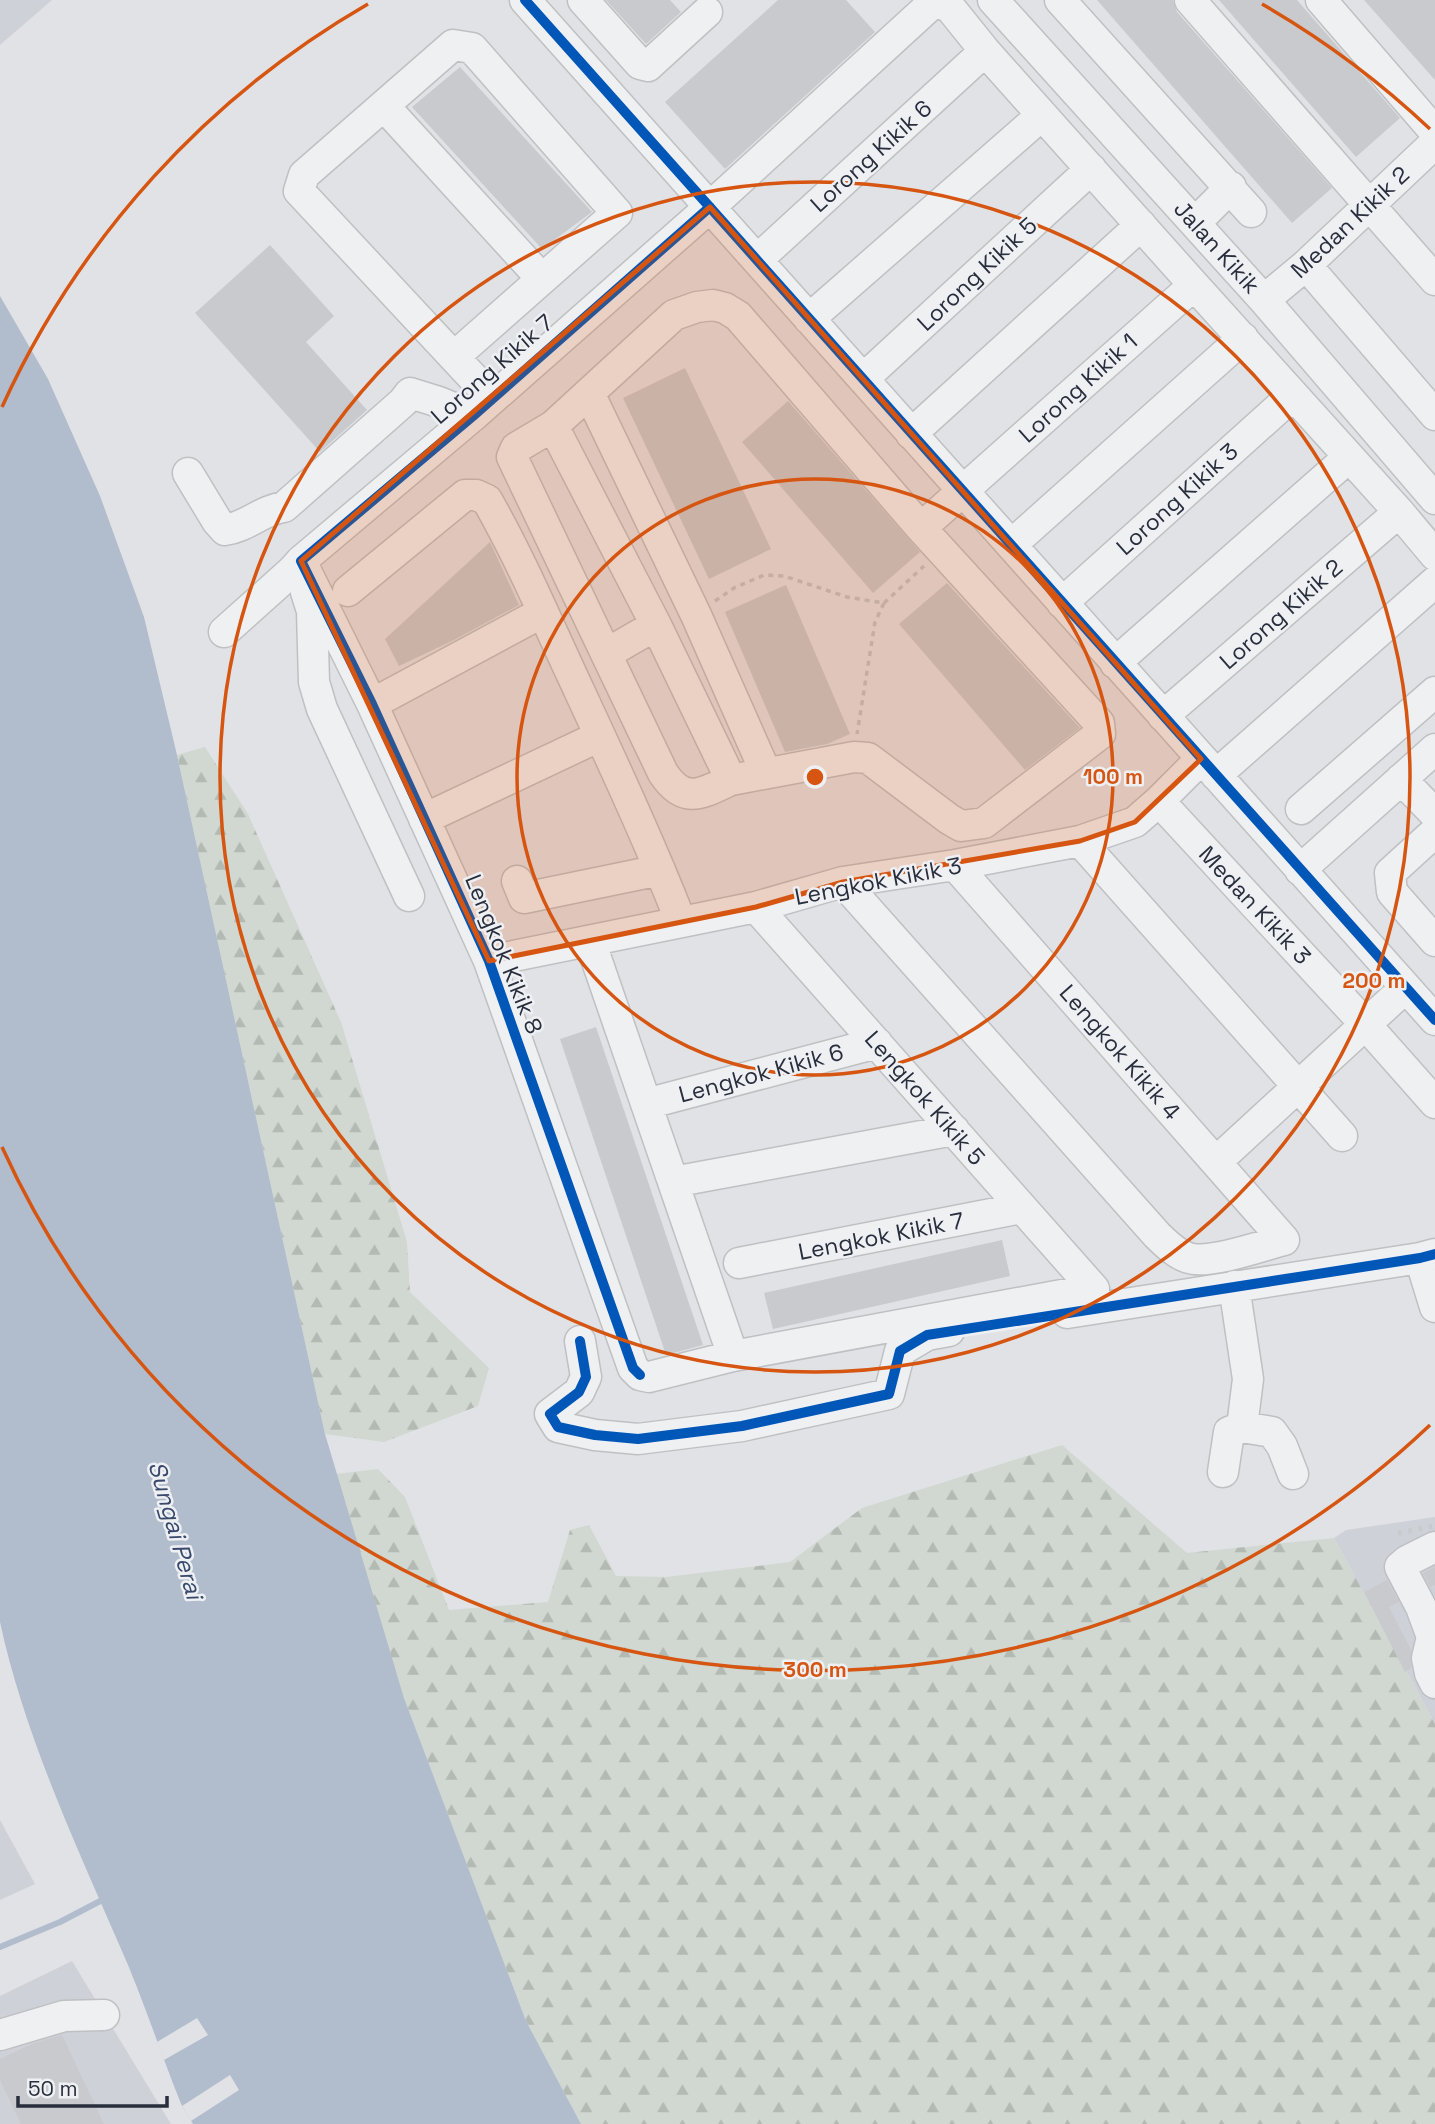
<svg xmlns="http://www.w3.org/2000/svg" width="1435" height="2124" viewBox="0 0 1435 2124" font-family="'Space Grotesk',sans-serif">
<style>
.built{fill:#cfd1d8}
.forest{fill:url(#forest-firs)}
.water{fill:#b1bccd}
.pier{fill:#e1e2e5}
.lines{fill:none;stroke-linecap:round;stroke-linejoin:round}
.stream{stroke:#b1bccd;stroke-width:6}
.building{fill:#c9cacd}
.minor-casing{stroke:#bfc0c3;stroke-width:33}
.path{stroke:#c2c3c7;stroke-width:3.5;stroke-dasharray:5 5;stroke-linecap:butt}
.minor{stroke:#eff0f2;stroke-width:30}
.rail{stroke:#c9cacc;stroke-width:5;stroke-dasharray:3.5 7;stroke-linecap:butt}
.cycleway-casing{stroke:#eef0f4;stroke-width:15}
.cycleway{stroke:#0057b8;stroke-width:10}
.marked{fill:#d55511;fill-opacity:0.2;stroke:#d55511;stroke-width:5;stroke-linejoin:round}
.ring{fill:none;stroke:#d55511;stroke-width:3.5}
.labels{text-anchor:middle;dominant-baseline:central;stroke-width:5;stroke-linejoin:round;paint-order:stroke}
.street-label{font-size:23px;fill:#292e3c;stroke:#eef0f4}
.water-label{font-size:24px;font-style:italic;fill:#38496c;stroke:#eef0f4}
.centre{fill:#d55511;stroke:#eef0f4;stroke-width:3.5}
.ring-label{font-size:21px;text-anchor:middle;font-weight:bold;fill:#d55511;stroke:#eef0f4;stroke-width:5;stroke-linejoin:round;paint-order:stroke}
</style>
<defs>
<pattern id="forest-firs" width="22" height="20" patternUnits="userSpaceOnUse" patternTransform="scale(1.75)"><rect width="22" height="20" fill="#d0d8d1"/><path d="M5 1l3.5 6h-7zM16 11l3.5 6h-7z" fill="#b3bab4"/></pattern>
</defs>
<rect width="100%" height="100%" fill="#e1e2e5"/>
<path class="built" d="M0,0h52l-52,45z
M1435,1517v207l-101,-186 12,-8z
M0,1820l35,64 -35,16z
M72,1961l99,163h-171v-128z"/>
<path class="forest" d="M205,747l43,67 93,208 66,220 3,50 79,76 -11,38 -94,36 -59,-8 -148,-679z
M1062,1445l125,108 147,-15 101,186v400h-854l-55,-103 -122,-323 -68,-224 42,-5 27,28 44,113 99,-8 22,-72 19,-5 27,51 50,1 124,-15 72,-54z"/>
<path class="water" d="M0,296l48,83 52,117 44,121 33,138 148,679 79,264 122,323 55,103h-388l-11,-18c-22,-54 -40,-111 -64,-164 -45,-104 -94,-209 -118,-320z"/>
<path class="pier" d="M197,2018l11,17 -44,25 -7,-18z
M230,2075l9,15 -48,31 -9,-15z"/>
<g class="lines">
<path class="stream" d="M0,1947l60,-25 46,-24"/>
</g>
<path class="building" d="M606,0h64l11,12 -35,32z
M778,0h68l29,32 -150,137 -60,-67z
M1097,0h76l4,12 155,176 -40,35z
M1219,0h78l103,118 -44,39z
M1364,0h71v80z
M460,67l132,145 -50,37 -130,-142z
M270,245l64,71 -28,26 61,68 -47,42 -125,-139z
M685,368l86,181 -62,30 -86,-181z
M788,401l132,151 -47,41 -131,-151z
M490,542l29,63 -67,36 -53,25 -14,-27z
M947,583l133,145 -55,42 -126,-146z
M786,585l64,149 -23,10 -42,8 -60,-140z
M596,1027l107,318 -37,10 -106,-316z
M1002,1240l8,36 -237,53 -9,-36z
M1435,1567v18l-5,2 -7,-14z
M1387,1580l12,22 -10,5 22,43v18l-6,4 -41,-80z
M62,2035l42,89h-83l-21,-44v-21l34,-16z"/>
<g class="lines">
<g class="minor-casing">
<path id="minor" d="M525,0l910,1020
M583,0l57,64 8,2 59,-54
M940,0l12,10 33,41 209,234 205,227 36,43
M993,0l271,300 171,199
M1060,0l191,212
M1190,0l245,280
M1321,0l114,132
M384,106l158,173
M1195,223l36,-36
M757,260l228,-209
M1306,265l129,150
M1264,300l42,-35 129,-122
M713,305l12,3 13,8 183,212 178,195 1,11 -116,89 -23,3 -12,-7 -81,-61 -14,-1 -123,23c-30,14 -47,25 -68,-7l-151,-316 4,-9 37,-22 121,-111 23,-8z
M809,319l233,-204
M455,356l162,-143 -145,-165 -19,-3 -149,130 -5,16 193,207
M863,379l228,-210
M589,393l107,222 70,158
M553,426l103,199 75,155
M911,434l230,-209
M188,473l29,48 8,9c22,-3 37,-20 59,-23l119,-105 7,-9 29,9 34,14
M921,528l273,-243
M1011,545l232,-207
M301,561l71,143 117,257 144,407 7,7 9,2 84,-21 361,-67
M348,591l117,-96h11l11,5c32,56 57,115 84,173 38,82 77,165 110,249
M306,592l6,19 2,71 8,27 87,187
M1062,603l231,-208
M224,632l68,-61 9,-10 172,-145 237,-209 226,-207
M606,654l50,-29
M1115,663l234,-206
M372,704l171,-92
M1163,716l236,-204
M1216,775l219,-193
M1401,779l34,35
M1159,801l207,224 69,78
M1301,809l134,-117
M424,819l176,-83
M1435,832l-45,41 2,19 43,49
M1080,841l262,295
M1300,870l135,-121
M517,881l7,17 136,-28
M843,882l314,353c9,9 22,22 36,24 23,3 68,-13 91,-19l-329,-375
M756,907l338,382
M590,941l143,415
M489,961l267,-54 87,-25 112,-17 125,-24 55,-19 24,-21 42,-42
M646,1104l231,-61
M1216,1162l189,-174
M673,1182l281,-52
M1420,1258l15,49
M739,1263l283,-55
M1234,1286l14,93 -6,48
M1067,1313l353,-55 15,-4
M580,1341l6,36 -7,15 -29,22 8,13 37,8 43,4 104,-13 147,-32 11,-43 27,-16 22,-4
M1223,1472l6,-40 13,-5 30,5 10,14 11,28
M1435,1547l-28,14 -7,6 21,40 11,30 -5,21 3,15 5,10
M0,2035l64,-19 40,-1"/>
</g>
<path class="path" d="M715,601l19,-13 30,-13 20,1 63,21 37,6 -9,19 -18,112
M884,603l40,-37"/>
<use href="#minor" class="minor"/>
<path class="rail" d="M1398,1533l37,-7"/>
<g class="cycleway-casing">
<path id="cycleway" d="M525,0l910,1020
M580,1341l6,36 -7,15 -29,22 8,13 37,8 43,4 104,-13 147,-32 11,-43 27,-16 493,-77 15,-4
M640,1375l-7,-7 -144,-407 -117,-257 -71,-143 172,-145 237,-209"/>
</g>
<use href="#cycleway" class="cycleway"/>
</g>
<path class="marked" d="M710,207l491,552 -66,63 -55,19 -237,41 -87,25 -267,54 -188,-400z"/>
<g class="ring">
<circle cx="815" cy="777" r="298"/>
<circle cx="815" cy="777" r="595"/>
<path d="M1430 1425A893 893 0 0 1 2 1147M2 407A893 893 0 0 1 368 4M1262 4A893 893 0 0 1 1430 129"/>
</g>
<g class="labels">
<g class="street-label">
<text transform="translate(871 156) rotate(-42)">Lorong Kikik 6</text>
<text transform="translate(1350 222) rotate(-43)">Medan Kikik 2</text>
<text transform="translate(1217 247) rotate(48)">Jalan Kikik</text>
<text transform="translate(977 274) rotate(-43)">Lorong Kikik 5</text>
<text transform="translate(492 369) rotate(-41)">Lorong Kikik 7</text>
<text transform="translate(1078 388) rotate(-42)">Lorong Kikik 1</text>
<text transform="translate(1177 499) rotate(-42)">Lorong Kikik 3</text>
<text transform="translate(1281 614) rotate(-41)">Lorong Kikik 2</text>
<text transform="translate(878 881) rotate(-11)">Lengkok Kikik 3</text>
<text transform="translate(1255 905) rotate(47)">Medan Kikik 3</text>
<text transform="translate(504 954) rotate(68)">Lengkok Kikik 8</text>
<text transform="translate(1120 1052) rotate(49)">Lengkok Kikik 4</text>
<text transform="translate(761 1073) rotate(-15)">Lengkok Kikik 6</text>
<text transform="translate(925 1098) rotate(49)">Lengkok Kikik 5</text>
<text transform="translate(881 1236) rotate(-11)">Lengkok Kikik 7</text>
</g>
<g class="water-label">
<text transform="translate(176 1530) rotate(74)">Sungai Perai</text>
</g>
</g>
<circle cx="815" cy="777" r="10" class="centre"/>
<g class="ring-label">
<text x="1113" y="784">100 m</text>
<text x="1374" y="988">200 m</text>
<text x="815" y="1677">300 m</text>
</g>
<path d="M18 2096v10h149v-10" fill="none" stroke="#292e3c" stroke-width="3.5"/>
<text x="28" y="2096" font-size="21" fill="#292e3c" stroke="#eef0f4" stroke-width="5" paint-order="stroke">50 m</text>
</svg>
